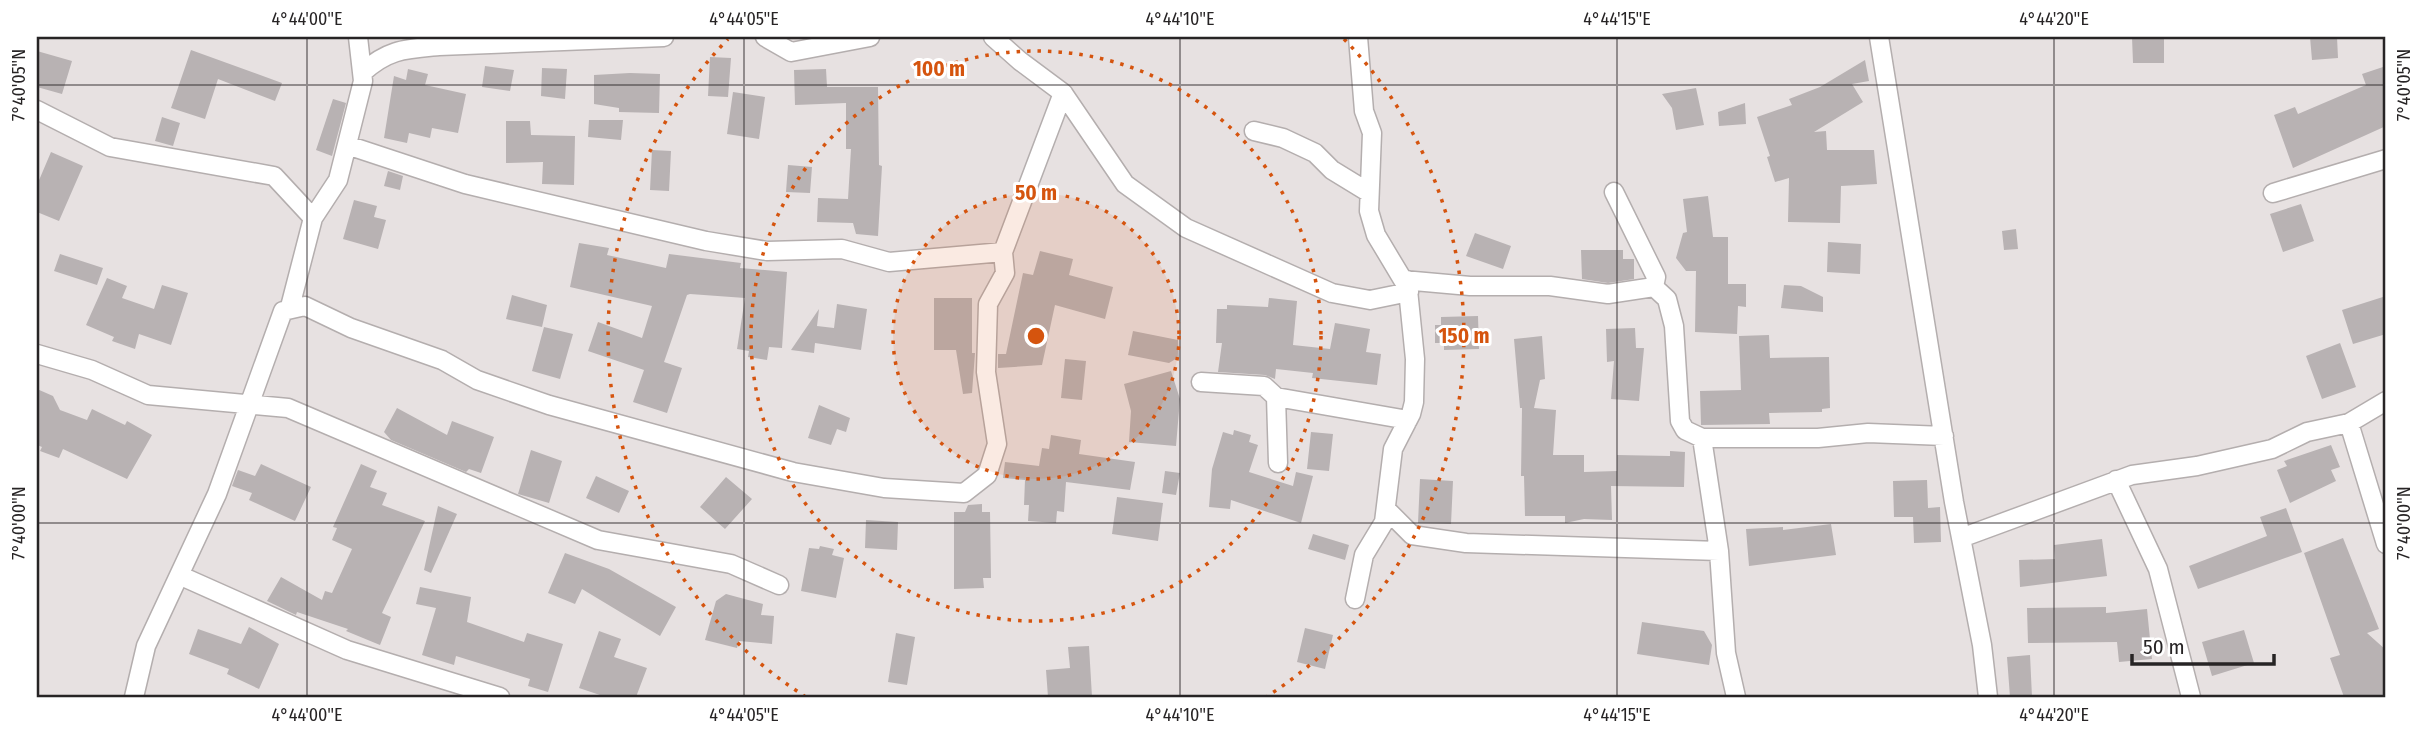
<svg xmlns="http://www.w3.org/2000/svg" width="2423" height="734" viewBox="0 0 2423 734" font-family="'Fira Sans Condensed',sans-serif">
<style>
.building{fill:#b8b2b3}
.lines{fill:none;stroke-linecap:round;stroke-linejoin:round}
.minor-casing{stroke:#b4aeae;stroke-width:21}
.minor{stroke:#fff;stroke-width:18}
.ticks{fill:none;stroke:#272425;stroke-width:2;stroke-opacity:0.45}
.ring{fill:none;stroke:#d5540e;stroke-width:3.5;stroke-dasharray:3.5 7}
.centre{fill:#d5540e;stroke:#fff;stroke-width:3.5}
.ring-label{font-size:21px;text-anchor:middle;font-weight:bold;fill:#d5540e;stroke:#fff;stroke-width:6;stroke-linejoin:round;paint-order:stroke}
.neatline{fill:none;stroke:#272425;stroke-width:2.5}
.ticks-label{font-size:18px;text-anchor:middle;fill:#272425}
</style>
<rect width="100%" height="100%" fill="#e7e1e1"/>
<path class="building" d="M2132,37h32v26h-31z
M2310,37h27l1,21 -26,2z
M191,50l91,33 -7,18 -57,-22 -13,40 -34,-11z
M37,51l35,10 -10,33 -25,-7z
M710,57l21,1 -3,39 -20,-1z
M1865,60l4,21 -17,3 11,18 -49,30 12,-1 1,19h47l3,34 -36,2 -1,37 -52,-1 1,-44 -14,4 -8,-25 3,-1 -13,-39 35,-12 -3,-6 31,-12z
M485,66l29,4 -4,21 -28,-4z
M2386,66v60l-93,42 -19,-53 21,-8 3,7 68,-29 -4,-11z
M542,68l25,1 -2,30 -24,-3z
M408,69l20,5 -3,11 41,9 -8,39 -26,-5 -2,10 -21,-5 -2,10 -23,-5 10,-62 12,4z
M826,69l1,18h51l1,78 3,1 -4,70 -22,-2 -3,-11 -36,-1 1,-24 30,1 3,-50h-5v-46l-51,2 -1,-35z
M630,73l30,1 -1,39 -40,-1v-4l-25,-4v-29z
M1696,88l8,37 -28,5 -4,-22 -10,-14z
M733,92l32,5 -6,42 -32,-5z
M333,99l13,4 -14,53 -16,-6z
M1745,103l1,21 -27,2 -1,-14z
M162,117l18,6 -7,23 -18,-5z
M589,120h34l-2,20 -33,-3z
M506,121h24l1,14 44,1 -1,49 -32,-1 1,-22 -37,1z
M652,150l19,1 -2,40 -19,-1z
M51,152l32,14 -24,55 -22,-9v-27z
M788,165l24,2 -2,26 -24,-1z
M388,171l15,5 -3,14 -16,-4z
M1708,196l5,41h15v47h18v23l-8,-1 -1,28 -42,-2 1,-61h-10l-10,-13 7,-25 4,-1 -4,-33z
M354,200l23,6 -3,11 12,3 -8,29 -35,-10z
M2301,204l13,37 -31,11 -13,-38z
M2016,229l2,20 -14,1 -2,-19z
M1475,233l36,13 -8,23 -37,-13z
M1828,242l33,2 -1,30 -33,-2z
M579,243l30,5 -2,7 59,13 3,-14 72,9 -1,5 47,4 -5,76 -13,-1 -2,13 -19,-3 1,-6 -12,-2 8,-51 -55,-4 -3,1 -23,67 18,6 -15,45 -34,-11 11,-32 -56,-19 10,-29 44,16 10,-32 -82,-19z
M1581,250h42v9h11v20l-26,4 -26,-4z
M1040,251l33,8 -4,16 44,12 -8,32 -50,-14 -13,60 -44,3v-14h8l17,-81 10,2z
M60,254l43,14 -6,17 -43,-14z
M107,278l20,8 -5,12 32,11 8,-24 26,8 -17,52 -32,-11 -4,15 -23,-8 2,-4 -28,-12z
M1784,285l17,1 22,11v15l-42,-4z
M512,295l35,10 -5,22 -36,-8z
M2386,296v38l-33,10 -11,-34z
M934,298h38v55h3l-3,40 -9,1 -7,-44h-22z
M1269,298l28,3 -4,44 37,4 5,-26 35,6 -4,23 15,2 -4,31 -65,-7 1,-5 -37,-4 -1,10 -10,-4 -47,-3 4,-29h-6l1,-34h10v-4l41,2z
M837,304l30,5 -6,41 -46,-7 -1,10 -23,-3 28,-41 -2,17 17,2z
M1478,316l1,33 -35,1v-7h-9v-18h6v-8z
M544,327l29,7 -13,45 -28,-8z
M1635,328l1,20h8l-5,53 -28,-2 3,-38 -7,1 -1,-33z
M1133,331l45,9 1,17 -10,6 -41,-8z
M1769,335l1,23 59,-1 1,51 -8,1v3l-53,1 1,11 -69,1 -1,-34 41,-1 -2,-54z
M1542,336l3,43 -5,1 -6,28 22,2 -3,45h31v17l33,-1v-16l53,1v-5l15,1 -1,35 -73,-1 1,34 -28,-1 -19,4v-7h-40l-1,-40h-3l1,-68h-2l-6,-69z
M2340,343l16,44 -34,12 -16,-43z
M1065,359l21,2 -4,39 -21,-2z
M1171,371l9,28 -4,47 -47,-4 2,-31 -7,-27z
M37,389l16,7 7,14 27,10 5,-11 33,16 2,-4 25,14 -25,44 -64,-30 -4,9 -19,-7 2,-4 -5,-2z
M819,405l31,13 -4,14 -9,-3 -6,16 -23,-7z
M397,408l50,27 5,-14 42,16 -13,36 -12,-4 -3,3 -75,-32 -7,-8z
M1234,430l17,5 -2,7 9,3 -9,27 44,14 3,-14 17,4 -12,47 -70,-23 -1,9 -21,-2 3,-38 11,-37 10,3z
M1311,432l22,2 -4,37 -22,-2z
M1051,435l30,5 -2,14 56,8 -5,28 -64,-8 -2,30 -7,-1 -1,12 -28,-2 1,-16h-5l1,-25 -22,-2 2,-16 34,4 3,-18 7,1z
M2331,445l9,22 -9,3 5,11 -46,22 -13,-33 10,-4 -3,-5z
M531,450l31,11 -13,42 -31,-9z
M261,464l50,23 -16,34 -46,-21 3,-7 -20,-7 6,-16 17,6z
M361,464l16,7 -7,16 17,6 -5,12 43,16 -43,92 9,4 -11,28 -34,-14 2,-2 -51,-17 -1,3 -29,-14 14,-24 41,23 3,-9 7,2 20,-44 -20,-9 5,-12 -4,-1z
M1165,471l15,2 -4,22 -14,-2z
M596,476l33,15 -10,22 -33,-15z
M726,477l26,22 -27,30 -25,-22z
M1420,479l33,2 -2,43 -33,-1z
M1927,480l1,28 12,-1 1,35 -27,1 -1,-26h-19l-1,-36z
M1117,497l46,6 -5,38 -46,-7z
M982,504v8h8l1,66h-8l1,10 -30,1v-77h11l3,-7z
M438,506l19,8 -26,59 -7,-3z
M2286,508l16,44 -104,37 -9,-23 78,-30 -7,-19z
M866,520l32,2 -1,28 -32,-2z
M1831,524l5,31 -87,11 -3,-37 37,-2v3z
M1313,534l36,11 -4,15 -37,-11z
M2343,538l36,91 -12,4 19,17v47h-42l-14,-39 10,-3 -36,-102z
M2102,539l5,37 -87,11 -1,-27 36,-1 -1,-14z
M820,546l14,3 -2,6 12,3 -8,40 -35,-7 8,-43 10,1z
M565,553l44,16 67,38 -16,29 -78,-47 -7,15 -27,-11z
M420,587l51,10 -4,25 57,20 3,-9 36,11 -15,48 -20,-6 2,-7 -74,-23 -2,9 -32,-10 14,-47 -20,-4z
M726,594l37,10 -2,11 13,1 -2,28 -33,-3 -2,7 -32,-8 11,-39z
M2106,607v6l41,-4 5,50 -33,3 -2,-20 -89,1 -1,-35z
M1642,622l62,9 8,14 -3,20 -72,-11z
M249,627l30,17 -20,45 -32,-15 2,-5 -40,-15 9,-25 43,15z
M1305,628l28,7 -8,34 -28,-7z
M2244,630l10,33 -42,13 -10,-34z
M599,631l22,8 -7,18 33,11 -11,29h-30l-27,-9z
M896,633l19,4 -8,48 -19,-3z
M1089,646l3,51h-44l-2,-27 24,-2 -2,-21z
M2030,655l2,42h-22l-3,-40z"/>
<g class="lines">
<g class="minor-casing">
<path id="minor" d="M765,37l26,15 79,-15
M1358,37l6,74 8,22 -3,78 7,24 27,45 67,6h80l58,8 46,-7 13,12 7,27 6,95 5,9 17,8h116l50,-5 76,3
M1879,37l75,465 28,143 6,52
M439,46l225,-9
M362,73c26,-24 44,-24 77,-27l-1,-9
M1063,93l62,91 61,44 146,65 38,7 39,-8
M37,110l73,37 164,29 39,42 -23,89
M1254,131l29,7 32,15 17,17 36,22
M347,145l118,39 241,57 61,10 75,-2 47,13 114,-10
M1614,192l42,85 -2,10
M2273,193l113,-34
M313,218l25,-38 25,-99 -5,-44
M37,354l55,16 56,25 140,13 310,132 133,24 48,21
M1201,382l63,4 12,11 2,66
M1276,397l132,23
M2349,423l37,121
M1702,438l17,113 7,102 10,44
M2116,480l42,89 33,128
M1386,509l26,26 54,8 253,8
M1961,538l171,-63 65,-9 75,-17 35,-17 42,-9 37,-22
M181,576l166,74 153,47
M1355,599l9,-44 20,-33 9,-73 18,-35 3,-12 1,-43 -8,-79
M134,697l12,-51 71,-152 66,-183 22,-5 46,22 91,32 35,20 72,25 244,67 91,16 80,5 23,-18 10,-31 -11,-72 2,-68 17,-31 -2,-21 60,-159 -43,-32 -27,-24"/>
</g>
<use href="#minor" class="minor"/>
</g>
<path class="ticks" d="M307,37v660M744,37v660M1180,37v660M1617,37v660M2054,37v660M37,85h2349M37,523h2349"/>
<circle cx="1036" cy="336" r="143" fill="#d5540e" fill-opacity=".12"/>
<g class="ring">
<circle cx="1036" cy="336" r="143"/>
<circle cx="1036" cy="336" r="285"/>
<path d="M806 697A428 428 0 0 1 728 39M1344 39A428 428 0 0 1 1266 697"/>
</g>
<circle cx="1036" cy="336" r="10" class="centre"/>
<g class="ring-label">
<text x="939" y="76">100 m</text>
<text x="1036" y="200">50 m</text>
<text x="1464" y="343">150 m</text>
</g>
<rect width="2423" height="734" fill="none" stroke="#ffffff" stroke-width="77"/>
<path d="M2132 654v10h142v-10" fill="none" stroke="#272425" stroke-width="3.5"/>
<text x="2143" y="654" font-size="21" fill="#272425" stroke="#ffffff" stroke-width="5" paint-order="stroke">50 m</text>
<rect x="38" y="38" width="2346" height="658" class="neatline"/>
<g class="ticks-label">
<text x="307" y="25">4°44'00"E</text>
<text x="744" y="25">4°44'05"E</text>
<text x="1180" y="25">4°44'10"E</text>
<text x="1617" y="25">4°44'15"E</text>
<text x="2054" y="25">4°44'20"E</text>
<text transform="translate(19 85) rotate(-90)" y="6">7°40'05"N</text>
<text transform="translate(2404 85) rotate(-90)" y="6">7°40'05"N</text>
<text transform="translate(19 523) rotate(-90)" y="6">7°40'00"N</text>
<text transform="translate(2404 523) rotate(-90)" y="6">7°40'00"N</text>
<text x="307" y="721">4°44'00"E</text>
<text x="744" y="721">4°44'05"E</text>
<text x="1180" y="721">4°44'10"E</text>
<text x="1617" y="721">4°44'15"E</text>
<text x="2054" y="721">4°44'20"E</text>
</g>
</svg>
